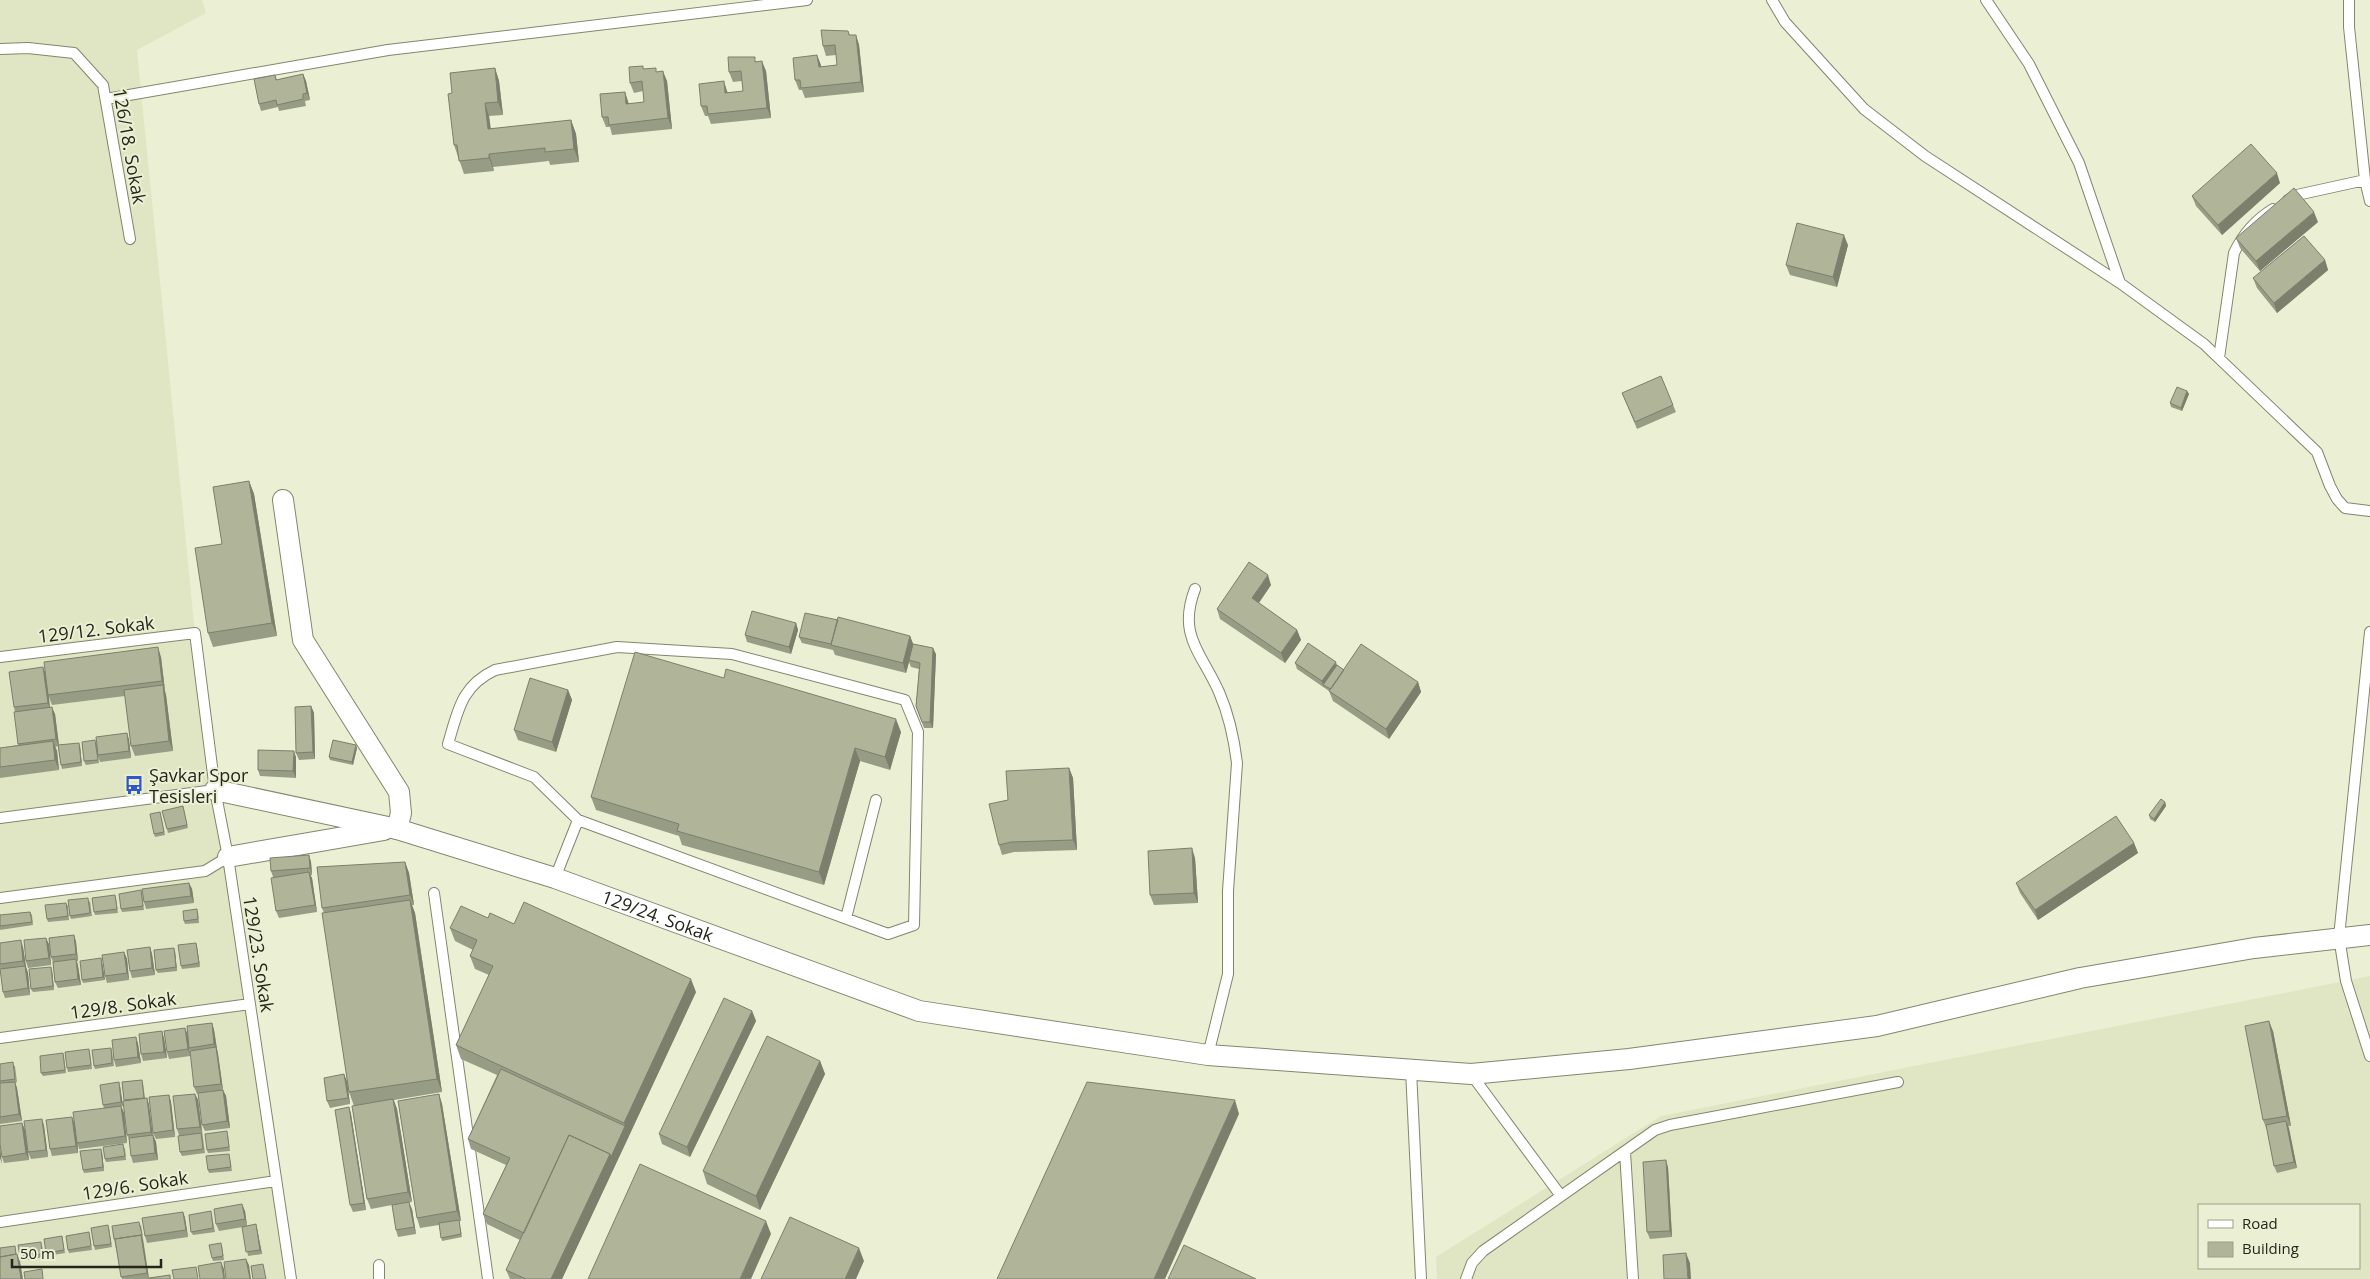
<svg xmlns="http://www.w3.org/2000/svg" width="2370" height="1279" viewBox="0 0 2370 1279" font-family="'Open Sans',sans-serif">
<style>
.built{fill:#e0e6c3;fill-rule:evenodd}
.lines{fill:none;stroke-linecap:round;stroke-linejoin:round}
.service-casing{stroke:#82866d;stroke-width:12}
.minor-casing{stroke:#82866d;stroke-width:22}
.service{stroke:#fff;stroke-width:10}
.minor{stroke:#fff;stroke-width:20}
.wall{fill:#979c84}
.shaded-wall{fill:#7b7f6c}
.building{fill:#b0b59a;stroke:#7b7f6c}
.labels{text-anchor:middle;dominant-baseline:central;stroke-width:4;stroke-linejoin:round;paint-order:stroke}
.street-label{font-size:18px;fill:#24251b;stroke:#ebf0d4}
.poi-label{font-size:18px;fill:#24251b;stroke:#ebf0d4;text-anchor:start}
</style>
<rect width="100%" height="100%" fill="#ebf0d4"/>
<path class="built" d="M0,0h202l4,13 -69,37 58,583 90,646h-285z
M2370,976v303h-933l-1,-22 225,-141zM2199,1205h160v63h-160z"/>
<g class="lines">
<g class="service-casing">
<path id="service" d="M1772,0l13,22 79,87 61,47 195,127 84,61 113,108 13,34 7,13 8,9 25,3
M1986,0l43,64 50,99 41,120
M2349,0v27l16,153 5,21
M0,49l28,-1 46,5 29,32 27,154
M106,99l282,-49 419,-50
M2288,200l9,-5 68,-15
M2219,358l15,-105c9,-19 21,-33 39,-44
M1195,589c-18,47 7,64 24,103 10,23 15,46 18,71l-9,128v83l-20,81
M2370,632l-31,305 7,44 24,75
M617,647l115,7 173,46 13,32 -4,193 -26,9 -310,-114 -44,-43 -86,-33c10,-33 13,-58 47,-74z
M0,657l195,-24 20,157 13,67 63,422
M0,818l215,-28
M555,878l23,-58
M434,893l54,386
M0,898l205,-27 23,-14
M846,918l30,-118
M0,1038l250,-34
M1411,1070l10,209
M1471,1074l90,122
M1625,1152l8,127
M0,1222l276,-41
M379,1279v-14
M1466,1279l6,-16 11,-12 172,-121 15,-5 228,-43"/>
</g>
<g class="minor-casing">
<g id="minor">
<path d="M283,500l20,140 96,152 2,21 -4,16"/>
<path id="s1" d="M215,790l182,39 158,49 364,133 289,44 263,19 158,-15 248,-33 203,-48 174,-30 116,-13"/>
<path d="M228,857l156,-27"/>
</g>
</g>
<use href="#service" class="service"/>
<use href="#minor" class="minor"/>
</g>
<path class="wall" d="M848,31l2,4h6l3,10 5,47 -59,6 -3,-8h-3l-4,-10 22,-25 4,12 16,-2 -1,-10 -10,1 -3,-10z
M756,61l10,10 5,47 -60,6 -3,-8h-3l-4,-10 26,-15 1,2 15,-2 -1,-10 -9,1 -4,-10z
M495,68l4,13 4,34 -14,1 2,13 80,-9 5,14 3,28 -29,3 -1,-4 -56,6 1,4 -30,3 -10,-29 -2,-52z
M644,69l13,3 10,9 5,48 -60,6 -2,-8h-4l-4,-10 23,-25 4,12 15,-2 -1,-11 -9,2 -4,-10z
M303,74l3,7 4,19 -5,1 1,5 -27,5 -1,-4 -17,4 -2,-7 16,-29 2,5z
M2280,183l-58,52 -26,-29 -4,-10z
M2318,222l-58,49 -20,-23 -4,-10z
M1848,245l-11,42 -47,-12 -4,-10z
M2325,260l3,10 -51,43 -20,-25 -4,-10z
M2187,391l2,3 -7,17 -11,-4 -1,-4z
M1622,393l51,12 3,7 -39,17z
M249,481l5,13 23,142 -64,11 -5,-14 14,-89z
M1271,585l-12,18 38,27 4,10 -16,23 -65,-44 -3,-10z
M796,623l2,7 -7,24 -44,-12 -2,-7z
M910,636l3,8 23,10 -3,74h-9l-8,-22 3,-37 -8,-2 -2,-5 -3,11 -71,-18 -2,-5 -31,-7 -3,-6z
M161,657l4,34 1,4 7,56 -38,5 -4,-10 -6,-50 -73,9 -3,-8 1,10 5,7 4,31 21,1 2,20 -20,3 -1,-4 -3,-19 -3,1 2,4 2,19 -59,8v-30l18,-3 -3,-33 -1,-5 31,-34z
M1295,663l42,2 7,5 74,12 3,10 -32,47 -56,-38 -4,-10 -32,-22z
M568,690l4,10 -16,52 -38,-12 -4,-10z
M311,706l3,7 1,46 -16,1 -3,-7z
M901,732l-11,38 -30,-9 -36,124 -142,-40 -3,-9 -83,-26 -5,-13z
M127,733l2,7 2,18 -31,4 -2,-6 1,7 -13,2 -2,-4 12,-17z
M357,748l-4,17 -23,-5 -1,-3z
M296,757v21l-36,-2 -2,-6z
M1069,768l4,10 4,72 -63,2 -12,3 -3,-10 9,-45z
M2165,802l1,4 -11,16 -5,-3 -1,-4z
M183,806l5,22 -20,5 -1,-4z
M160,812l5,23 -10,2 -1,-3z
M2134,843l4,10 -100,67 -18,-27 -4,-10z
M309,855l2,7 1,13h-2l2,3 5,34 -38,6 -3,-7 -3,-34 -2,-6z
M1195,858l3,45 -44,2 -4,-10z
M405,862l4,11 5,32h-2l3,8 27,179 -48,8 3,9 15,93 -17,3 17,4 4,25 -18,3 -2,-7 -4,-25 -21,4 -4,-10 -13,-93 -5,-14 -25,-179 -2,-5z
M189,883l3,6 2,14 -48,6 -2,-7z
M142,894l2,16 -22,2 -1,-3z
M116,898l2,15 -23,2 -1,-3z
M90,901l2,15 -21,3 -1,-3z
M66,903l2,3 1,14 -21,2 -1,-3z
M30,912l2,3 1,10 -33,5v-15z
M198,912l1,11 -14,1 -1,-3z
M488,918l26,6 182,68 -134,287h-52l-4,-9 14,-30 -33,-16 -4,-10 23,-49 -35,-16 -3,-10 29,-64 -36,-16 -5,-14 33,-70 -14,-6 -5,-13 3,-6 -18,-9 -5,-13z
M74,935l2,7 2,19h-1l1,5 3,19 -23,3 -3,-6 -2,-20 -2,-5z
M0,943l23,4 3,20 2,6 2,22 -25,3 -2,-6 -3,-25z
M196,943l1,4 3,20 -18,2 -1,-3z
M49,944l2,21 -23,3 -2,-7z
M150,947l2,7 3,21 -23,3 -2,-7z
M175,951l2,20 -19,2 -2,-3z
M124,952l3,7 2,21 -22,3 -2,-7z
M102,962l3,18 -22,3 -1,-3z
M52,970l2,20 -21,2 -2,-3z
M752,1011l4,10 -66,136 -28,-13 -3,-10z
M212,1023l2,7 3,19 1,5 5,36 3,6 4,32 -25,3 -3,-6 -3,-32 -2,1 -3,-7 -3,-36 -2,-3z
M2273,1031l18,95h-3l9,42 -20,5 -3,-7 -7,-36 -4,-10z
M188,1035l2,21 -21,3 -2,-7z
M136,1037l2,7 3,19 -25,4 -2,-7z
M164,1038l3,20 -24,3 -2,-7z
M111,1048l1,3 2,15 -19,3 -1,-3z
M63,1053l1,3 2,17 -23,3 -2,-3z
M90,1053l2,16 -24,3 -1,-4z
M820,1061l5,13 -65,136 -53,-26 -4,-13z
M0,1064l15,2 2,16 -2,1 2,5 5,33 -22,3z
M142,1080l1,3 2,15h2l2,7 4,30 3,7 2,18 -25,3 -2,-7 -2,-17 -2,-4 -3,-34 -2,-19z
M347,1081l3,23 -20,4 -3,-7z
M120,1086l3,20h-2l3,7 3,30 -48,6 -1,-4v8l-26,3 -2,-7 24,-27 30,-14 -1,-3z
M195,1094l3,6 7,53 -23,3 -2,-4 -1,-17 -2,-6z
M439,1094l3,10 19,117h-2l3,16 -20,4 -3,-16 -19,3 -3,-10z
M169,1095l2,7 4,35 -19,2 -3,-6z
M349,1107l2,7 15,96 -13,2 -3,-7z
M42,1119l2,7 4,31 -17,2 -3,-7z
M22,1123l3,7 4,30 -25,3 -2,-6z
M228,1135l2,16 -22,2 -1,-3z
M125,1148l1,12 -20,2 -1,-3z
M102,1152l2,19 -20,2 -1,-3z
M229,1154l3,17 -23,2 -1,-3z
M1668,1167l4,70 -22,2 -3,-7z
M211,1211l4,21 -22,3 -2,-3z
M245,1211l2,15 9,-2 6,30 -14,2 -5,-29 -24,4 -3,-7z
M183,1212l2,6 3,19 -41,6 -2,-7z
M141,1225l8,53 21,-3 1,4h-49l-8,-40z
M109,1228l3,19 -17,3 -1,-4z
M62,1236l3,17 -18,3 -1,-3z
M90,1236l2,14 -23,3 -1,-3z
M42,1245l2,12 -23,4 -1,-4z
M222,1246l2,14 -11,1 -1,-3z"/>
<path class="shaded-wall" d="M856,35l3,10 5,47 -3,-10z
M817,55l4,10 1,12 -3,-10z
M762,61l4,10 5,47 -4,-10z
M495,68l4,13 4,34 -5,-13z
M663,71l4,10 5,48 -4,-11z
M303,74l3,7 4,19 -3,-7z
M724,81l3,10 2,12 -4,-10z
M625,92l3,10 2,12 -4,-10z
M485,103l4,13 3,27 -4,-14z
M571,120l5,14 3,28 -5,-13z
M489,154l4,13 1,4 -5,-13z
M2277,173l3,10 -58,52 -4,-10z
M2314,212l4,10 -58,49 -4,-10z
M1844,235l4,10 -11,42 -4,-10z
M2325,260l3,10 -51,43 -3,-10z
M2187,391l2,3 -7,17 -1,-3z
M249,481l5,13 23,142 -5,-13z
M1268,575l3,10 -16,23 -3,-10z
M796,623l2,7 -7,24 -2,-7z
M1297,630l4,10 -16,23 -4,-10z
M910,636l4,10 -5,14v2l-3,11 -3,-10z
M158,647l3,10 4,34 -3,-10z
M933,648l3,6 -3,74 -3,-6z
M1336,662l2,7 -15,16 -1,-4z
M43,667l3,7 4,35 -2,-6z
M1418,682l3,10 -32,47 -3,-10z
M163,685l3,10 7,56 -4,-10z
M568,690l4,10 -16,52 -4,-10z
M311,706l3,7 1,46 -2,-7z
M52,707l3,7 4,32 -3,-7z
M896,719l5,13 -11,38 -5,-13z
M127,733l2,7 2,18 -2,-7z
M53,741l4,10 2,19 -4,-10z
M79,743l1,3 2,20 -1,-4z
M356,745l1,3 -4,17 -1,-3z
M855,748l5,13 -36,124 -5,-13z
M294,751l2,6v21l-3,-7z
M1069,768l4,10 4,72 -4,-10z
M2165,802l1,4 -11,16 -1,-3z
M2134,843l4,10 -100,67 -3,-10z
M1192,848l3,10 3,45 -4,-10z
M309,855l2,7 1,13 -2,-7z
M405,862l4,11 5,32 -4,-10z
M309,872l3,6 5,34 -2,-7z
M189,883l3,6 2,14 -3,-7z
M410,900l5,13 27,179 -5,-13z
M74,935l2,7 2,19 -2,-7z
M46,938l3,6 2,21 -2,-7z
M21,940l2,7 3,20 2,6 2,22 -2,-7 -3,-21 -2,-6z
M196,943l1,4 3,20 -1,-4z
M150,947l2,7 3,21 -3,-7z
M174,948l1,3 2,20 -1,-4z
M124,952l3,7 2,21 -2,-7z
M101,958l1,4 3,18 -2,-3z
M76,959l2,7 3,19 -3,-6z
M51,967l1,3 2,20 -1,-4z
M691,979l5,13 -67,144 -67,143h-11l59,-125 15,-28 -1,-3z
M752,1011l4,10 -66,136 -3,-10z
M2269,1021l4,10 18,95 -4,-10z
M212,1023l2,7 3,19 1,5 5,36 -2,-6 -5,-35 -2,-5z
M185,1028l3,7 2,21 -2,-7z
M162,1031l2,7 3,20 -3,-6z
M136,1037l2,7 3,19 -3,-6z
M820,1061l5,13 -65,136 -4,-14z
M344,1074l3,7 3,23 -2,-6z
M15,1082l2,6 5,33 -3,-7z
M119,1082l1,4 3,20 -2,-4z
M223,1090l3,6 4,32 -3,-7z
M195,1094l3,6 4,33 -2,-6z
M439,1094l3,10 19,117 -4,-10z
M169,1095l2,7 4,35 -2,-7z
M147,1098l2,7 4,34 -2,-7z
M393,1099l4,10 15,93 -4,-10z
M1235,1100l4,14 -74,165h-11z
M121,1106l3,7 3,30 -2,-7z
M349,1107l2,7 15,96 -2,-7z
M72,1117l3,7 3,29 -2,-7z
M42,1119l2,7 4,31 -2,-7z
M2286,1121l3,7 8,40 -3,-6z
M22,1123l3,7 4,30 -3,-7z
M153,1135l3,7 2,18 -3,-7z
M0,1146l2,18 -2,-6z
M101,1149l1,3 2,19 -1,-4z
M1666,1160l2,7 4,70 -2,-6z
M409,1202l3,7 4,25 -2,-7z
M242,1204l3,7 2,15 -2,-7z
M183,1212l2,6 3,19 -2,-7z
M766,1221l5,13 -20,45h-11z
M256,1224l1,4 5,26 -2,-4z
M141,1235l2,6 6,38 -2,-6z
M859,1248l5,13 -8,18h-11z
M1686,1253l4,10 1,16h-3z
M17,1254l3,7 3,18h-2z
M246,1259l3,6 2,14h-1z
M221,1262l3,7 1,10h-1z"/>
<path class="building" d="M821,30l27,1 1,4h7l5,47 -60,6 -1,-8h-5l-2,-22 24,-3 2,12 18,-2 -2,-20 -12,1z
M728,57h27v5l7,-1 5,47 -59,6 -1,-8h-6l-2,-22 25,-3 1,12 18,-2 -2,-20 -12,1z
M643,66v3l13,-1v4l7,-1 5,47 -59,7 -1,-8h-6l-2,-23 25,-2 1,12 18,-2 -2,-21 -12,2 -1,-16z
M495,68l3,34 -13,1 3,26 83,-9 3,29 -29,3v-4l-56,6v4l-30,3 -2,-16h-3l-6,-51 4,-1 -2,-20z
M303,74l4,19 -4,1v5l-26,6 -1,-5 -17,4 -5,-25 21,-4 1,5z
M2251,144l26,29 -59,52 -26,-29z
M2294,188l20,24 -58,49 -20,-23z
M1797,223l47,12 -11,42 -47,-12z
M2304,236l21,24 -51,43 -21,-25z
M1661,376l12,29 -38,17 -13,-29z
M2177,387l10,4 -6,17 -11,-5z
M249,481l23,142 -64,10 -13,-85 27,-4 -9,-57z
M1249,562l19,13 -16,23 45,32 -16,23 -64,-44z
M752,611l44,12 -7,24 -44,-12z
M805,613l33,7 -7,24 -32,-7z
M838,617l72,19 -7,27 -72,-18z
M1308,643l28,19 -14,19 -27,-18z
M913,644l20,4 -3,74h-8l-6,-16 4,-43 -11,-3z
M1361,644l57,38 -32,47 -57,-38z
M158,647l4,34 -114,14 -4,-33z
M635,652l89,26 2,-9 170,50 -11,38 -30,-9 -36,124 -142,-41 2,-7 -88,-27z
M1337,665l7,5 -13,19 -8,-4z
M43,667l5,36 -34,4 -5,-35z
M530,678l38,12 -16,52 -38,-12z
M163,685l6,56 -38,5 -7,-56z
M311,706l2,46 -17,1 -1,-46z
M52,707l4,32 -38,5 -4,-32z
M127,733l2,18 -31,4 -2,-18z
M95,740l3,20 -14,1 -2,-19z
M333,740l23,5 -4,17 -23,-5z
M53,741l2,19 -55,7v-19z
M79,743l2,19 -20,3 -3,-20z
M258,750l36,1 -1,20 -35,-1z
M1069,768l4,72 -62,2 -12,3 -10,-41 19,-4 -2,-29z
M2161,799l4,3 -11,17 -5,-4z
M183,806l4,19 -20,4 -5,-18z
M160,812l4,20 -10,2 -4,-20z
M2116,816l18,27 -99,67 -19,-27z
M1192,848l2,45 -44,2 -2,-44z
M309,855l1,13 -39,3 -1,-13z
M405,862l5,33 -88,13 -5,-41z
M309,872l6,33 -39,6 -5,-33z
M189,883l2,13 -47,6 -2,-13z
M141,890l2,16 -22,3 -2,-15z
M115,895l2,14 -23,3 -2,-14z
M88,898l2,15 -20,3 -2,-16z
M410,900l27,179 -88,13 -27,-179z
M524,902l167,77 -67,144 -168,-78 37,-79 -23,-10 7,-16 -27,-12 11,-22 27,12 2,-5 24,11z
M66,903l2,13 -21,3 -2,-14z
M197,909l1,10 -14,2 -1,-10z
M30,912l2,10 -32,4v-11z
M74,935l2,19 -25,3 -2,-19z
M46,938l3,20 -23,3 -2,-21z
M21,940l2,21 -23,3v-21z
M196,943l3,20 -18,3 -3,-21z
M150,947l2,21 -22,3 -3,-21z
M174,948l2,19 -20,3 -2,-20z
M124,952l3,21 -22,3 -3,-21z
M101,958l2,19 -21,3 -2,-19z
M76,959l2,20 -23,3 -2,-20z
M25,966l3,22 -25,4 -3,-23z
M51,967l2,19 -22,3 -2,-20z
M724,998l28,13 -65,136 -28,-13z
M2269,1021l18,95 -24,4 -18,-94z
M212,1023l2,21 -25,4 -2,-22z
M185,1028l3,21 -21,3 -3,-21z
M162,1031l2,21 -23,2 -2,-20z
M767,1036l53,25 -64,135 -53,-25z
M136,1037l2,20 -24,3 -2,-20z
M216,1047l5,37 -27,3 -4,-36z
M111,1048l1,15 -18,3 -2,-16z
M89,1049l2,16 -24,3 -2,-16z
M63,1053l2,17 -24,3 -1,-17z
M13,1062l2,17 -15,2v-17z
M501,1069l124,57 -14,31 -1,-3 -41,-19 -45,98 -41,-19 27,-56 -42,-19z
M344,1074l4,24 -21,3 -3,-23z
M142,1080l2,18 -20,2 -2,-18z
M15,1082l4,32 -19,3v-34z
M119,1082l2,20 -18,3 -3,-20z
M1087,1082l148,18 -81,179h-157z
M223,1090l4,31 -25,4 -4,-32z
M195,1094l5,33 -23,2 -4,-33z
M439,1094l18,117 -40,7 -19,-117z
M169,1095l4,35 -20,3 -4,-36z
M147,1098l4,34 -24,3 -4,-34z
M393,1099l15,93 -41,7 -15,-93z
M121,1106l4,30 -48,7 -4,-31z
M349,1107l15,96 -14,2 -15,-95z
M72,1117l4,29 -26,3 -4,-29z
M42,1119l4,31 -18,2 -4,-31z
M2286,1121l8,41 -20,4 -8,-41z
M22,1123l4,30 -24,4 -2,-13v-18z
M227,1131l2,16 -22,3 -2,-16z
M201,1133l2,16 -23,3 -2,-16z
M153,1135l2,18 -24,3 -2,-18z
M569,1135l41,19 -59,125h-25l-20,-9z
M123,1144l2,12 -20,3 -2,-12z
M101,1149l2,18 -20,3 -3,-19z
M229,1154l2,13 -23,3 -2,-14z
M1666,1160l4,71 -23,1 -4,-70z
M640,1164l126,57 -26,58h-152z
M409,1202l5,25 -18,3 -4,-25z
M242,1204l3,15 -29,5 -2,-15z
M211,1211l2,17 -22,4 -2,-17z
M183,1212l3,18 -41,6 -3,-18z
M790,1217l69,31 -14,31h-84z
M459,1220l2,14 -20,4 -2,-15z
M139,1222l3,13 -28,4 -2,-13z
M256,1224l4,26 -14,2 -4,-25z
M108,1225l3,19 -17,2 -3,-18z
M89,1232l2,14 -23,4 -2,-14z
M141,1235l6,38 -26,4 -6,-38z
M62,1236l2,14 -18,3 -2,-14z
M41,1242l1,12 -22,3 -2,-12z
M221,1243l2,13 -11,2 -3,-13z
M1184,1245l72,34h-88z
M15,1246l1,8 -16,3v-9z
M1686,1253l2,26h-24l-1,-24z
M17,1254l4,25h-21v-22z
M246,1259l4,20h-24l-2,-17z
M221,1262l3,17h-24l-2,-13z
M263,1264l3,15h-13l-2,-13z
M196,1267l2,12h-24l-2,-9z
M42,1269l1,10h-18l-1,-7z
M170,1275v4h-21v-1z"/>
<defs>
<g id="bus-bare" transform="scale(1.5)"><path d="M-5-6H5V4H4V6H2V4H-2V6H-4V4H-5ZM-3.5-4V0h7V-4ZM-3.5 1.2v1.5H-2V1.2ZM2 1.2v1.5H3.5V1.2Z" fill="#3057c7" stroke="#ebf0d4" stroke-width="2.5" paint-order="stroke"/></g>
</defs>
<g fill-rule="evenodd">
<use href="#bus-bare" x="134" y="785"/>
</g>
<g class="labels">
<g class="street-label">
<text transform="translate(130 146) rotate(80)">126/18. Sokak</text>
<text transform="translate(96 629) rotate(-7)">129/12. Sokak</text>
<text stroke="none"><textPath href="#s1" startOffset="461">129/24. Sokak</textPath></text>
<text transform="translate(259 954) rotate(81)">129/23. Sokak</text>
<text transform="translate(123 1005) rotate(-8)">129/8. Sokak</text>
<text transform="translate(135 1185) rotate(-9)">129/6. Sokak</text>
</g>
<g class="poi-label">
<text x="149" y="775">Şavkar Spor<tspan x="149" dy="21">Tesisleri</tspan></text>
</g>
</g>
<rect x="2198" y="1204" width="162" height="65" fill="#ebf0d4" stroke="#9b9f8a"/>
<rect x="2208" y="1220" width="25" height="8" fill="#ffffff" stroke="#9b9f8a"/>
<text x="2242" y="1229" font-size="15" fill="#24251b">Road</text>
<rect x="2208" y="1242" width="25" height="15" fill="#b0b59a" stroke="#9b9f8a"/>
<text x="2242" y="1254" font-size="15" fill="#24251b">Building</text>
<path d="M12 1259v8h149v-8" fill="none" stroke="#24251b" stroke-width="2.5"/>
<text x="20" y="1259" font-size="15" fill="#24251b" stroke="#ebf0d4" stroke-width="4" paint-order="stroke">50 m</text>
</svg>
